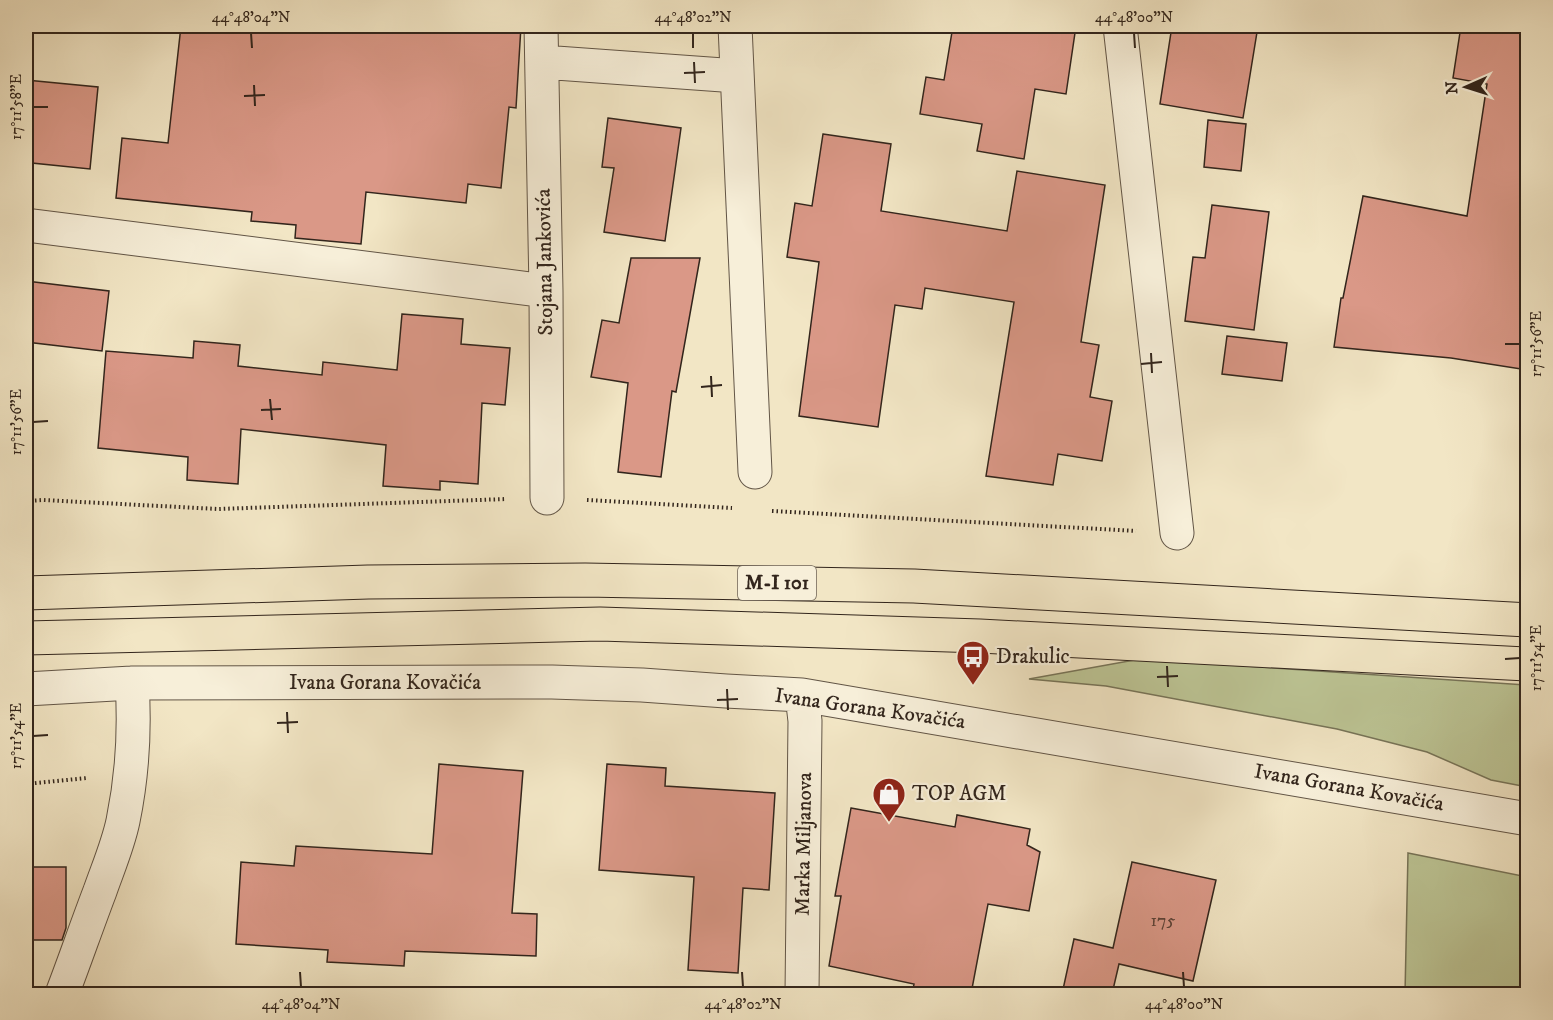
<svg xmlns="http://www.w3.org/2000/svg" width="1553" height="1020" viewBox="0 0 1553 1020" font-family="'IM FELL DW Pica',serif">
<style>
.green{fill:#bcc494;stroke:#777458;stroke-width:1.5}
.building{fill:#da9887;stroke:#32251c;stroke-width:1.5}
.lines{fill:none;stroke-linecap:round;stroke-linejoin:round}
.minor-casing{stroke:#625546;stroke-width:35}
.major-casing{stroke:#32251c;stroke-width:35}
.path{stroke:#32251c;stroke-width:4;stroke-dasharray:1.5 3;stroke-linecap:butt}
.minor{stroke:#f7efd9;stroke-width:33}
.major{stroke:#f2e6c5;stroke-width:33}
.ticks{fill:none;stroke:#32251c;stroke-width:2}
.labels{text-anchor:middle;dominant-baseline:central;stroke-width:4.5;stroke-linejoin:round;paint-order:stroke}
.number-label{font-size:18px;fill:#5c4237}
.shield{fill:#f7efd9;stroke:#6d6255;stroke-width:1.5}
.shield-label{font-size:20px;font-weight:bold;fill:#32251c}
.street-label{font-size:21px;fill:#32251c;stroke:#f7efd9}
.poi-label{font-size:21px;fill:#32251c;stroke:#f7efd9;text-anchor:start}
.neatline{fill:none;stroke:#32251c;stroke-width:2}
.ticks-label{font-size:15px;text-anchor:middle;fill:#32251c}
</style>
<rect width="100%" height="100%" fill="#f2e6c5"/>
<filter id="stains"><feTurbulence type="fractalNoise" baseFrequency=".00333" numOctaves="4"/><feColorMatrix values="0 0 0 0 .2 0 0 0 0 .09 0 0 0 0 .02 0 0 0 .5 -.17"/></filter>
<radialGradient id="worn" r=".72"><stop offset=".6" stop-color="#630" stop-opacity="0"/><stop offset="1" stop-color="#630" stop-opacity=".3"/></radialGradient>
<path class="green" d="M1140,659l387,26v102l-36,-7 -64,-28 -90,-23 -231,-43 -77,-7z
M1408,853l119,24v117h-122z"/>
<path class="building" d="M181,26h340l-5,82 -7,-1 -8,81 -33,-4 -2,19 -100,-11 -5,52 -66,-6 1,-13 -45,-4 1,-9 -136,-14 6,-60 46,5z
M953,26h123l-10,68 -31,-5 -11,70 -47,-8 5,-27 -62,-10 6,-37 18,3z
M1172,26h86l-15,92 -83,-14z
M1461,26h66v344l-76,-12 -117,-11 7,-49h2l20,-102 104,20 20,-132 -34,-6z
M26,80l72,7 -8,82 -58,-6 1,-15 -7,-1z
M608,118l73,10 -16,113 -61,-9 10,-64 -12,-1z
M1208,120l38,4 -5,47 -37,-4z
M823,134l68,10 -10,67 126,20 10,-60 88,14 -24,157 18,3 -9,52 22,4 -10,60 -44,-7 -5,31 -67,-9 28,-174 -89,-14 -3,21 -27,-4 -17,122 -79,-11 20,-154 -32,-5 8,-54 17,3z
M1212,205l57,7 -15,118 -69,-9 8,-64 12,1z
M631,258h69l-24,134 -4,-1 -11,86 -43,-5 10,-89 -37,-6 11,-57 17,3z
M26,281l83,10 -7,60 -76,-9z
M402,314l61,5 -2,25 49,4 -5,57 -23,-2 -4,81 -38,-3v9l-57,-4 3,-41 -145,-16 -3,55 -51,-4 1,-23 -90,-9 8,-97 87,7 1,-17 46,4 -2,21 84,9 1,-13 74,8z
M1227,336l60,7 -5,38 -60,-7z
M439,764l84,7 -11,142 25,1 -1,42 -131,-5 -1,15 -77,-4 1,-12 -92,-6 5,-82 53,4 2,-20 136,8z
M607,764l59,4 -1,18 110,7 -6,97 -26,-2 -5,85 -50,-3 6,-93 -95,-7z
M851,808l104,19 2,-12 73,14 -3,16 13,7 -11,59 -41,-7 -17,90h-59l2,-10 -85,-18 12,-70h-6z
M1132,862l84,18 -23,101 -74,-17 -7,30h-50l12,-55 39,9z
M26,867h40v61l-4,12h-36z"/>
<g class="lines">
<g class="minor-casing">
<path id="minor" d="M541,26l5,265 1,207
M735,26l20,446
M1120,26l57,507
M542,62l195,14
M26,225l520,66
M26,689l106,-6 420,-1 90,3 84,6 76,4 726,124
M802,695l3,26 -3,273
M62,994c13,-34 25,-69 38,-103 8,-23 18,-46 23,-70 9,-44 12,-93 9,-138"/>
</g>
<g class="major-casing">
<path id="major" d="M26,593l342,-11 217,-2 329,6 614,34
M26,638l574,-14 380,12 548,28"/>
</g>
<path class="path" d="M587,500l145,8
M26,501l17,-1 175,9 289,-10
M772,511l364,20
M26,784l61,-6"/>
<use href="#minor" class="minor"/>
<use href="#major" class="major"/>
</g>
<path class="ticks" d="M251,33l1,15M693,33v15M1134,33l1,15M694,62l1,21M684,73l21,-1M254,85l1,21M244,96l21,-1M33,107h15M1505,344h15M1151,353l1,20M1141,364l21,-2M711,376l1,21M701,387l21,-2M270,399l2,21M261,410l20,-1M33,422l15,-1M1505,659l15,-1M1167,666l1,21M1157,677l21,-1M727,689l1,21M717,700l21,-1M287,712l1,21M277,723l21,-1M33,736l15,-1M300,972l1,15M742,972l1,15M1183,972l1,15"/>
<defs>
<g id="bus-pin" transform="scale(1.725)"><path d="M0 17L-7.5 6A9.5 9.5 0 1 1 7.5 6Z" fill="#8f2418" stroke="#f7efd9"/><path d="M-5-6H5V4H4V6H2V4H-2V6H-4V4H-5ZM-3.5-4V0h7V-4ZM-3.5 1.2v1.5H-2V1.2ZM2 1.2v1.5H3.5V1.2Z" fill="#fff"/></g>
<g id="shop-pin" transform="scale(1.725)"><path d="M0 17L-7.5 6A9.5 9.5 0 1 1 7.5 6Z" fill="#8f2418" stroke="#f7efd9"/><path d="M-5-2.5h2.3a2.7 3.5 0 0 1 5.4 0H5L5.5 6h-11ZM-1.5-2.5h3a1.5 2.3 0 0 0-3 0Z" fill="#fff"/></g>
</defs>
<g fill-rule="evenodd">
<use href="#bus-pin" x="973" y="657"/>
<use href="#shop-pin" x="889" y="794"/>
</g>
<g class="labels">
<g class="number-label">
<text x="1163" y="921">175</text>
</g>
<rect class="shield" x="738" y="566" width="78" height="34" rx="4.5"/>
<g class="shield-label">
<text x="777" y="583">M-I 101</text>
</g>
<g class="street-label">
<text transform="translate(545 262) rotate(-91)">Stojana Jankovića</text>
<text x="385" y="683">Ivana Gorana Kovačića</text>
<text transform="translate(870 709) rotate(8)">Ivana Gorana Kovačića</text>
<text transform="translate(1349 788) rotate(10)">Ivana Gorana Kovačića</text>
<text transform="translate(804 844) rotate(-89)">Marka Miljanova</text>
</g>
<g class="poi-label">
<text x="996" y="657">Drakulic</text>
<text x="912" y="794">TOP AGM</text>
</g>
</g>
<rect width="1553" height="1020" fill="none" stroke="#f2e6c5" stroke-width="66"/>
<g transform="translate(1466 87) rotate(267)" stroke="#f7efd9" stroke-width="4.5" paint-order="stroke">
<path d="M0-4.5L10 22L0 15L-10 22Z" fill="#32251c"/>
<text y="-9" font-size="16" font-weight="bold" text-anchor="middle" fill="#32251c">N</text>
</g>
<rect x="33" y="33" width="1487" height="954" class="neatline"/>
<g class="ticks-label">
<text x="251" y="22">44°48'04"N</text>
<text x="693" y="22">44°48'02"N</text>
<text x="1134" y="22">44°48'00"N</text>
<text transform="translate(16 107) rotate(-90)" y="5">17°11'58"E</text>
<text transform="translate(1536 344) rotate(-90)" y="5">17°11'56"E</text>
<text transform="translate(16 422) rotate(-90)" y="5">17°11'56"E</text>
<text transform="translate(1536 658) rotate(-90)" y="5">17°11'54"E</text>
<text transform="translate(16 736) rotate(-90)" y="5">17°11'54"E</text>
<text x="301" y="1009">44°48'04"N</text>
<text x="743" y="1009">44°48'02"N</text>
<text x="1184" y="1009">44°48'00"N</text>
</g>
<rect width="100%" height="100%" filter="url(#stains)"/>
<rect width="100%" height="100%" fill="url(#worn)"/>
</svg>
